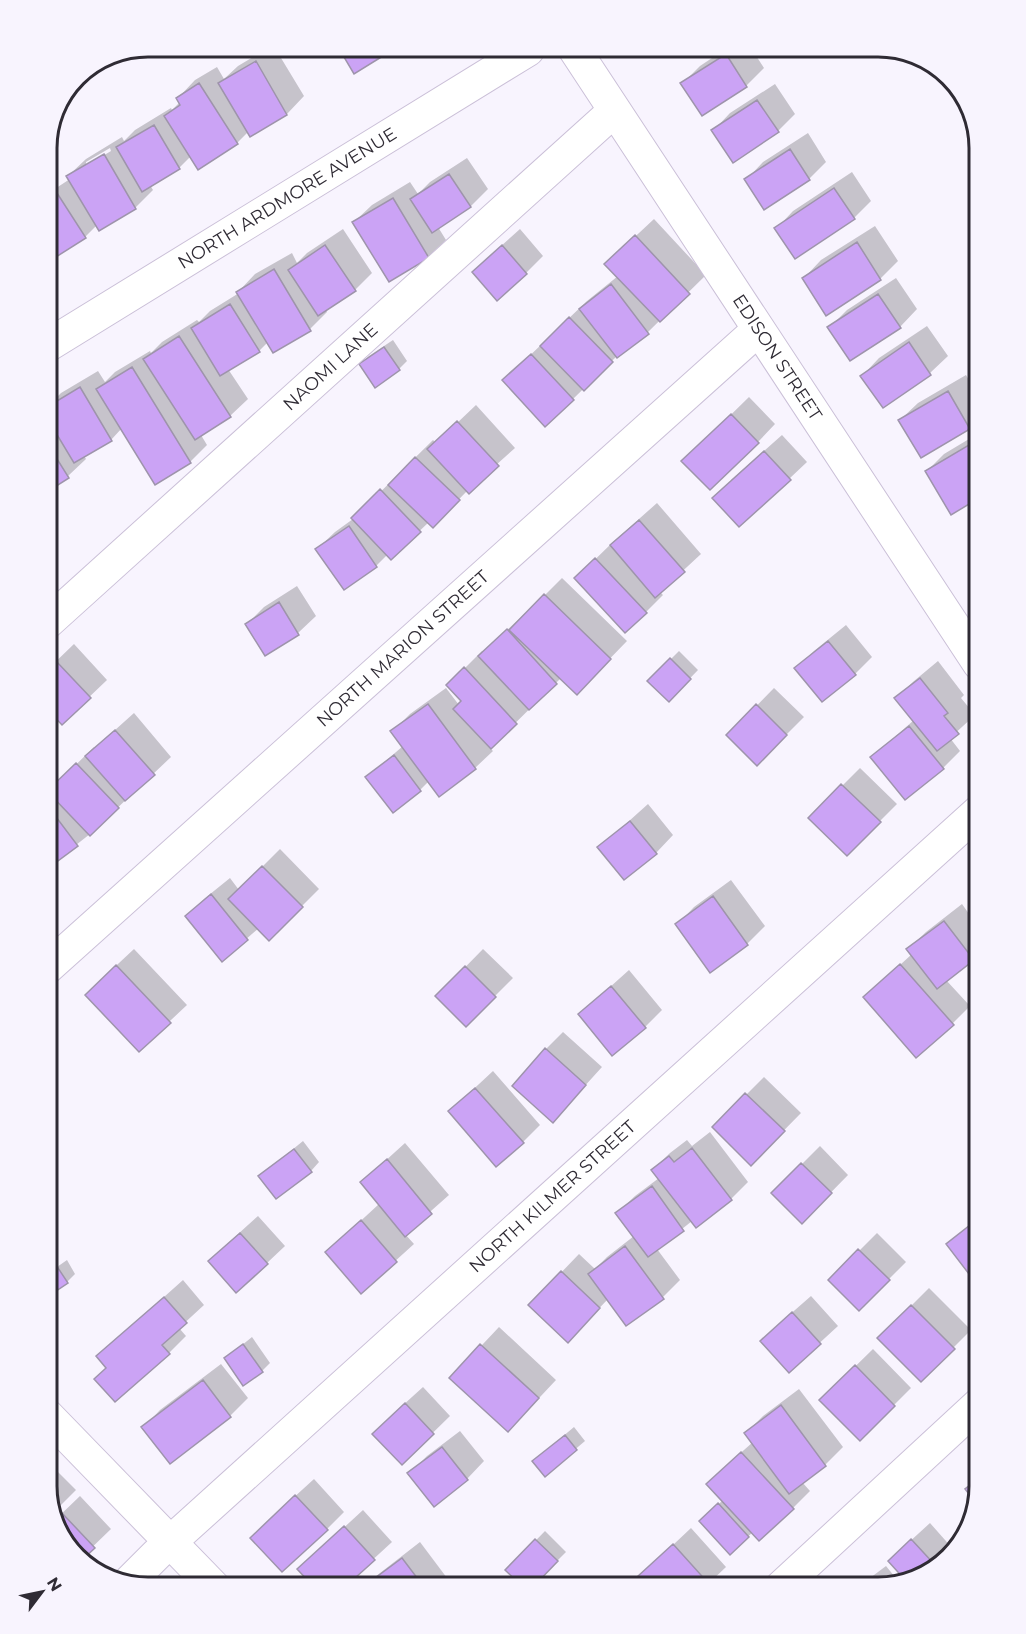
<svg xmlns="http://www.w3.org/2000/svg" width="1026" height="1634" viewBox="0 0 1026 1634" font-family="Montserrat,sans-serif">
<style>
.shadow{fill:#0003;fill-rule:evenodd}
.building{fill:#cba3f5;stroke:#9e94ab;stroke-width:1.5}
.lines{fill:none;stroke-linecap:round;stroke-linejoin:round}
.street-casing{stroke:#cbc0d8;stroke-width:34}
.street{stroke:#fff;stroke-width:32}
.labels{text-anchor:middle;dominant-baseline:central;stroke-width:5;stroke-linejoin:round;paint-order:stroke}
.street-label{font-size:18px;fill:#2f2b34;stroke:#f8f4fe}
.rim{fill:none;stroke:#2f2b34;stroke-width:3}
</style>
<rect width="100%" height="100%" fill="#f8f4fe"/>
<path class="shadow" d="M727,48h24l13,20 -18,18 -44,28 -20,-30 18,-18z
M260,53h18l26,43 -17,18 -37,21 -2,-3 -11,11 -46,13 -12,12 -29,17 3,5 -18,18 -36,21 -2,-4 -12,12 -36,23 -2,-3v-63l23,-15 -2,-3 18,-17 36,-22 2,4 11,-11 36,-22 1,2 8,-8 -2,-4 17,-18 22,-13 7,12 14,-13zM110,148l1,3 -25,15v-4z
M775,84l20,30 -17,17h-65l17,-18z
M808,133l18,29 -17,17 -63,1 17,-18z
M467,158l21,31 -17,17 -33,21 8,13 -18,17 -74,-35 18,-17 38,-23 8,12 12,-12z
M852,172l19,29 -17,17 -78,11 17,-18z
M654,219l52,56 -58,57 -29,22 -46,45 -51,-36 65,-62 31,-25 6,-29z
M875,226l23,35 -18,18 -53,35 -23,-36 17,-18z
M343,229l29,44 -17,17 -29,19 1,3 -17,17 -42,13 -9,9 -31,18 20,30 -18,17 -29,19 6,10 -17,17 -68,-34 -11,12 -27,16 2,3 -18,17 -21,15v-84l14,-14 37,-22 7,11 10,-10 35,-21 1,2 11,-11 35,-22 2,2 11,-11 29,-18 -1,-1 17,-18 37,-21 5,10 10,-10z
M520,229l23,27 -17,17 -35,-18z
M896,278l21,31 -17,18 -71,1 18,-18z
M927,326l21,30 -18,17 -47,33 -21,-30 17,-18z
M393,340l14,21 -8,8 -38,-4 8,-9z
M966,375l13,23v20l-10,10 -69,-8 18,-17z
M749,397l26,27 -17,18 -57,2z
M476,405l39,43 -48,43 -34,35 -4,-4 -38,36 -3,-4 -12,12 -59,-17 18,-17 18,-13 80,-79 3,3z
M979,433v64l-28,16 -24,-42 17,-17z
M782,435l25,27 -18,17 -58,1z
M657,503l44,51 -41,38 3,3 -17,17 -70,-34 37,-36z
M47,507l9,15 -9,9z
M562,578l65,63 -33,34 -33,3 -71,70 3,3 -18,17 -46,13 -9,9 -53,-13 36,-31 -11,-14 18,-18 36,-26 13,17 4,-4 -15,-16 34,-34 2,1 41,-39 1,1z
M297,586l19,30 -18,17 -32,21 -19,-30 17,-17z
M846,625l26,32 -17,17 -59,-5 18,-18z
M74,644l33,36 -45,43 -15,-16v-37z
M679,651l19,19 -29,30 -20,-19z
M938,661l26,34 -3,3 14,17 -25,23 10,13 -17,17 -71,-11 42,-37 -18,-22 18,-17z
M774,688l30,29 -47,47 -29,-29z
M134,713l37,44 -81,77 -42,33 -1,-74 47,-46 1,1z
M860,768l37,36 -50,50 -37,-36z
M648,804l25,31 -17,18 -32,25 -25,-30z
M280,849l39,40 -50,50 -10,-11 -37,32 -35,-44 17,-17 26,-21 9,12z
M731,880l34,46 -18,18 -37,27 -33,-46 17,-18z
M962,904l17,24v25l-33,27 24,26 -18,18 -87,-27 47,-43 -4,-5 18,-17z
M134,949l53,56 -48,45 -35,-73z
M483,949l30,29 -47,47 -29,-29z
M629,970l33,40 -17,17 -65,-13z
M563,1032l39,35 -49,54 -7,-72z
M493,1071l47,54 -17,17 -73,-31z
M764,1077l37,36 -50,51 -37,-37z
M710,1132l38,50 -17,17 -39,22 -35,28 23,31 -17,17 -36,27 -19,-25 -23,24 -55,-18 49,-51 16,15 12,-12 27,-21 -17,-23 18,-17 24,-18 -7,-8 18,-17 17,-13 5,6z
M303,1141l16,21 -8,9 -51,5z
M405,1143l44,52 -44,39 9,10 -53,48 -34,-40 52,-48 -17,-22z
M820,1146l28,29 -46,47 -29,-29z
M258,1216l27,30 -18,17 -40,-19z
M979,1216v69l-31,-41z
M877,1233l29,29 -47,47 -29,-29z
M67,1260l8,14 -8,8 -20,14v-22z
M183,1280l21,25 -25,23 7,8 -17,17 -61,15 -10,-12z
M929,1288l42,42 -50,50 -42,-42z
M811,1296l27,30 -49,45 -10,-47z
M499,1327l57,53 -31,33 -74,-35z
M252,1337l18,26 -8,8 -36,-13z
M873,1349l38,39 -51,51 -39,-39z
M221,1364l27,34 -18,18 -60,46 -27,-34 17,-18z
M423,1387l27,29 -48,47 -11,-47z
M799,1389l44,58 -18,18 -23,17 8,9 -17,17 -40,24 -23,21 -29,-32 22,-21 3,-34 27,-24 -7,-9 17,-17z
M574,1427l11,14 -40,34 -2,-22z
M460,1431l24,30 -17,18 -58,-5 18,-18z
M47,1461l29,29 -23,23 -6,-27z
M314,1479l30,33 -17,17 -58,-9z
M80,1496l31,33 -30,29 -26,-38z
M363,1510l29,32 -49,45h-27l-17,-18z
M930,1523l23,26 -30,28 -16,-33z
M691,1528l35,39 -21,20h-56l-10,-10z
M545,1531l21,21 -35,35h-6l-18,-17z
M420,1542l27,36 -10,9h-75z
M886,1566l13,16 -21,6 -20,-1z"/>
<path class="building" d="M391,51l-37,23 -13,-22z
M726,54l21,33 -45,29 -22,-33z
M256,61l31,54 -37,22 -32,-54z
M199,83l39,61 -40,26 -34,-54 16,-11 -4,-7z
M757,100l22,32 -46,31 -22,-33z
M154,125l26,44 -38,23 -26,-45z
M790,149l20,31 -46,30 -20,-31z
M104,154l32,55 -37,22 -33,-55z
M449,174l22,33 -39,26 -22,-34z
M834,188l21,31 -60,40 -21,-31z
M57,193l29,45 -38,24 -1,-3v-60z
M393,198l36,60 -40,24 -37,-60z
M635,235l55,59 -30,28 -56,-58z
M857,242l24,38 -55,36 -24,-38z
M325,245l31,46 -38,25 -30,-46z
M502,245l25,29 -30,27 -25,-29z
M274,269l37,62 -38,22 -37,-61z
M611,284l38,50 -32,24 -38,-49z
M878,294l23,34 -51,33 -23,-34z
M230,304l30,48 -40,24 -29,-48z
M569,317l44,45 -29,29 -44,-45z
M179,336l52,81 -36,23 -52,-81z
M909,342l22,33 -48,33 -23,-32z
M384,347l16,23 -25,18 -16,-24z
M531,354l43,46 -29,27 -43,-47z
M132,367l59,96 -36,22 -59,-96z
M80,387l32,54 -38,22 -27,-45v-11z
M948,391l22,38 -49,29 -23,-38z
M731,414l28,29 -49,47 -29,-29z
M457,421l42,45 -30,28 -42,-45z
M979,439v59l-28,17 -26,-44z
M47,443l22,35 -22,14z
M764,451l27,29 -52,47 -27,-29z
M415,457l45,43 -27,28 -45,-43z
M380,489l41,43 -30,28 -40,-42z
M639,520l46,52 -30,26 -45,-53z
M349,526l28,41 -33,23 -29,-41z
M595,558l52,55 -22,20 -51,-55z
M544,594l67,65 -34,36 -68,-65z
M279,602l20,33 -34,21 -20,-32z
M507,629l50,55 -28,26 -51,-54z
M828,641l28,34 -34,27 -28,-34z
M670,658l21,21 -22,23 -22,-21z
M56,661l35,37 -29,27 -15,-16v-40z
M464,667l53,57 -26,25 -38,-40 8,-8 -15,-16z
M920,678l28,35 -4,3 15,18 -22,17 -43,-53z
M428,704l48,65 -37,28 -49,-66z
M756,704l31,31 -30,31 -31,-31z
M909,726l35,43 -39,31 -35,-43z
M115,730l40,45 -30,26 -40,-45z
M394,755l27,36 -28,22 -28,-36z
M76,763l43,45 -29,28 -43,-45z
M841,784l40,38 -34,34 -39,-38z
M47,805l31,41 -31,23z
M630,821l27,33 -33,26 -27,-33z
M262,866l41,41 -34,34 -41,-42z
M211,894l37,46 -26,22 -37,-46z
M713,896l35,49 -38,28 -35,-49z
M944,921l30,39 -37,29 -31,-40z
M900,964l54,61 -38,33 -53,-61z
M116,965l55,58 -32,29 -54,-57z
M465,966l31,31 -30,30 -31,-31z
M611,986l35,42 -34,28 -34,-42z
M545,1048l41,37 -33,38 -41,-37z
M475,1088l49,55 -28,24 -48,-56z
M745,1093l40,38 -34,35 -39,-39z
M692,1148l40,52 -36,28 -45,-58 18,-14 5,6z
M294,1149l18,23 -36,27 -18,-23z
M387,1159l45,55 -27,23 -45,-55z
M801,1163l31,30 -30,31 -31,-31z
M652,1186l32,45 -36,26 -33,-44z
M979,1218v69l-33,-43z
M361,1220l36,42 -36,32 -36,-42z
M240,1233l28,31 -32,29 -28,-32z
M625,1246l39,53 -38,27 -38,-52z
M858,1249l32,31 -31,31 -31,-31z
M58,1268l10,15 -21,14v-22z
M561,1271l39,37 -32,35 -40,-38z
M164,1297l23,26 -25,22 8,9 -55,48 -21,-23 12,-11 -10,-12z
M911,1305l44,44 -34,33 -44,-44z
M792,1312l29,32 -32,29 -29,-32z
M243,1344l20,28 -20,14 -19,-28z
M480,1344l59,54 -31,34 -59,-54z
M855,1365l40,41 -35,35 -41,-41z
M203,1380l28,37 -61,47 -29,-37z
M405,1403l29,31 -32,31 -30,-31z
M781,1405l45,61 -37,28 -45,-61z
M565,1435l12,15 -32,27 -13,-16z
M442,1447l26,33 -34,27 -27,-34z
M741,1452l53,57 -35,32 -53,-57z
M979,1478v8l-4,16 -10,-13z
M295,1495l33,35 -46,42 -32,-34z
M718,1503l31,34 -19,18 -31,-34z
M61,1512l34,36 -13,12 -25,-29 -3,-12z
M344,1526l31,34 -30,27h-31l-17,-18z
M535,1539l23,22 -25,26h-10l-18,-17z
M911,1539l24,26 -12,12 -17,4 -18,-20z
M673,1544l37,41 -3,2h-60l-10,-10z
M402,1558l22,29h-61z"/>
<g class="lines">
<g class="street-casing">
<g id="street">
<path id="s1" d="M575,50l404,614"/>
<path id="s2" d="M47,346l481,-296"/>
<path id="s3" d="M47,623l567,-512"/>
<path id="s4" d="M47,968l711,-638"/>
<path d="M47,1415l167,172"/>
<path id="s5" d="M128,1583l29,-29 822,-743"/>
<path d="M781,1587l198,-183"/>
</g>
</g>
<use href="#street" class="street"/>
</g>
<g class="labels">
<g class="street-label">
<text stroke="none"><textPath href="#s2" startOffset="282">NORTH ARDMORE AVENUE</textPath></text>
<text stroke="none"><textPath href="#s1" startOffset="368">EDISON STREET</textPath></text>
<text stroke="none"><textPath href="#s3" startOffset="382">NAOMI LANE</textPath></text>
<text stroke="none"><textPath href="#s4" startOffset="478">NORTH MARION STREET</textPath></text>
<text stroke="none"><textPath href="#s5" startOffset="574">NORTH KILMER STREET</textPath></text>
</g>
</g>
<path d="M0 0H1026V1634H0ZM148 57H878A91 91 0 0 1 969 148V1486A91 91 0 0 1 878 1577H148A91 91 0 0 1 57 1486V148A91 91 0 0 1 148 57Z" fill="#f8f4fe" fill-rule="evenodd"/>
<path class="rim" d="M148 57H878A91 91 0 0 1 969 148V1486A91 91 0 0 1 878 1577H148A91 91 0 0 1 57 1486V148A91 91 0 0 1 148 57Z"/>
<g transform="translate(42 1592) rotate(58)" stroke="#f8f4fe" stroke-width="4.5" paint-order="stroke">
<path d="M0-4.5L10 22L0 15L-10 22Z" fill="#2f2b34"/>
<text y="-9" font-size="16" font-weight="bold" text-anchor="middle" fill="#2f2b34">N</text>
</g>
</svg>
